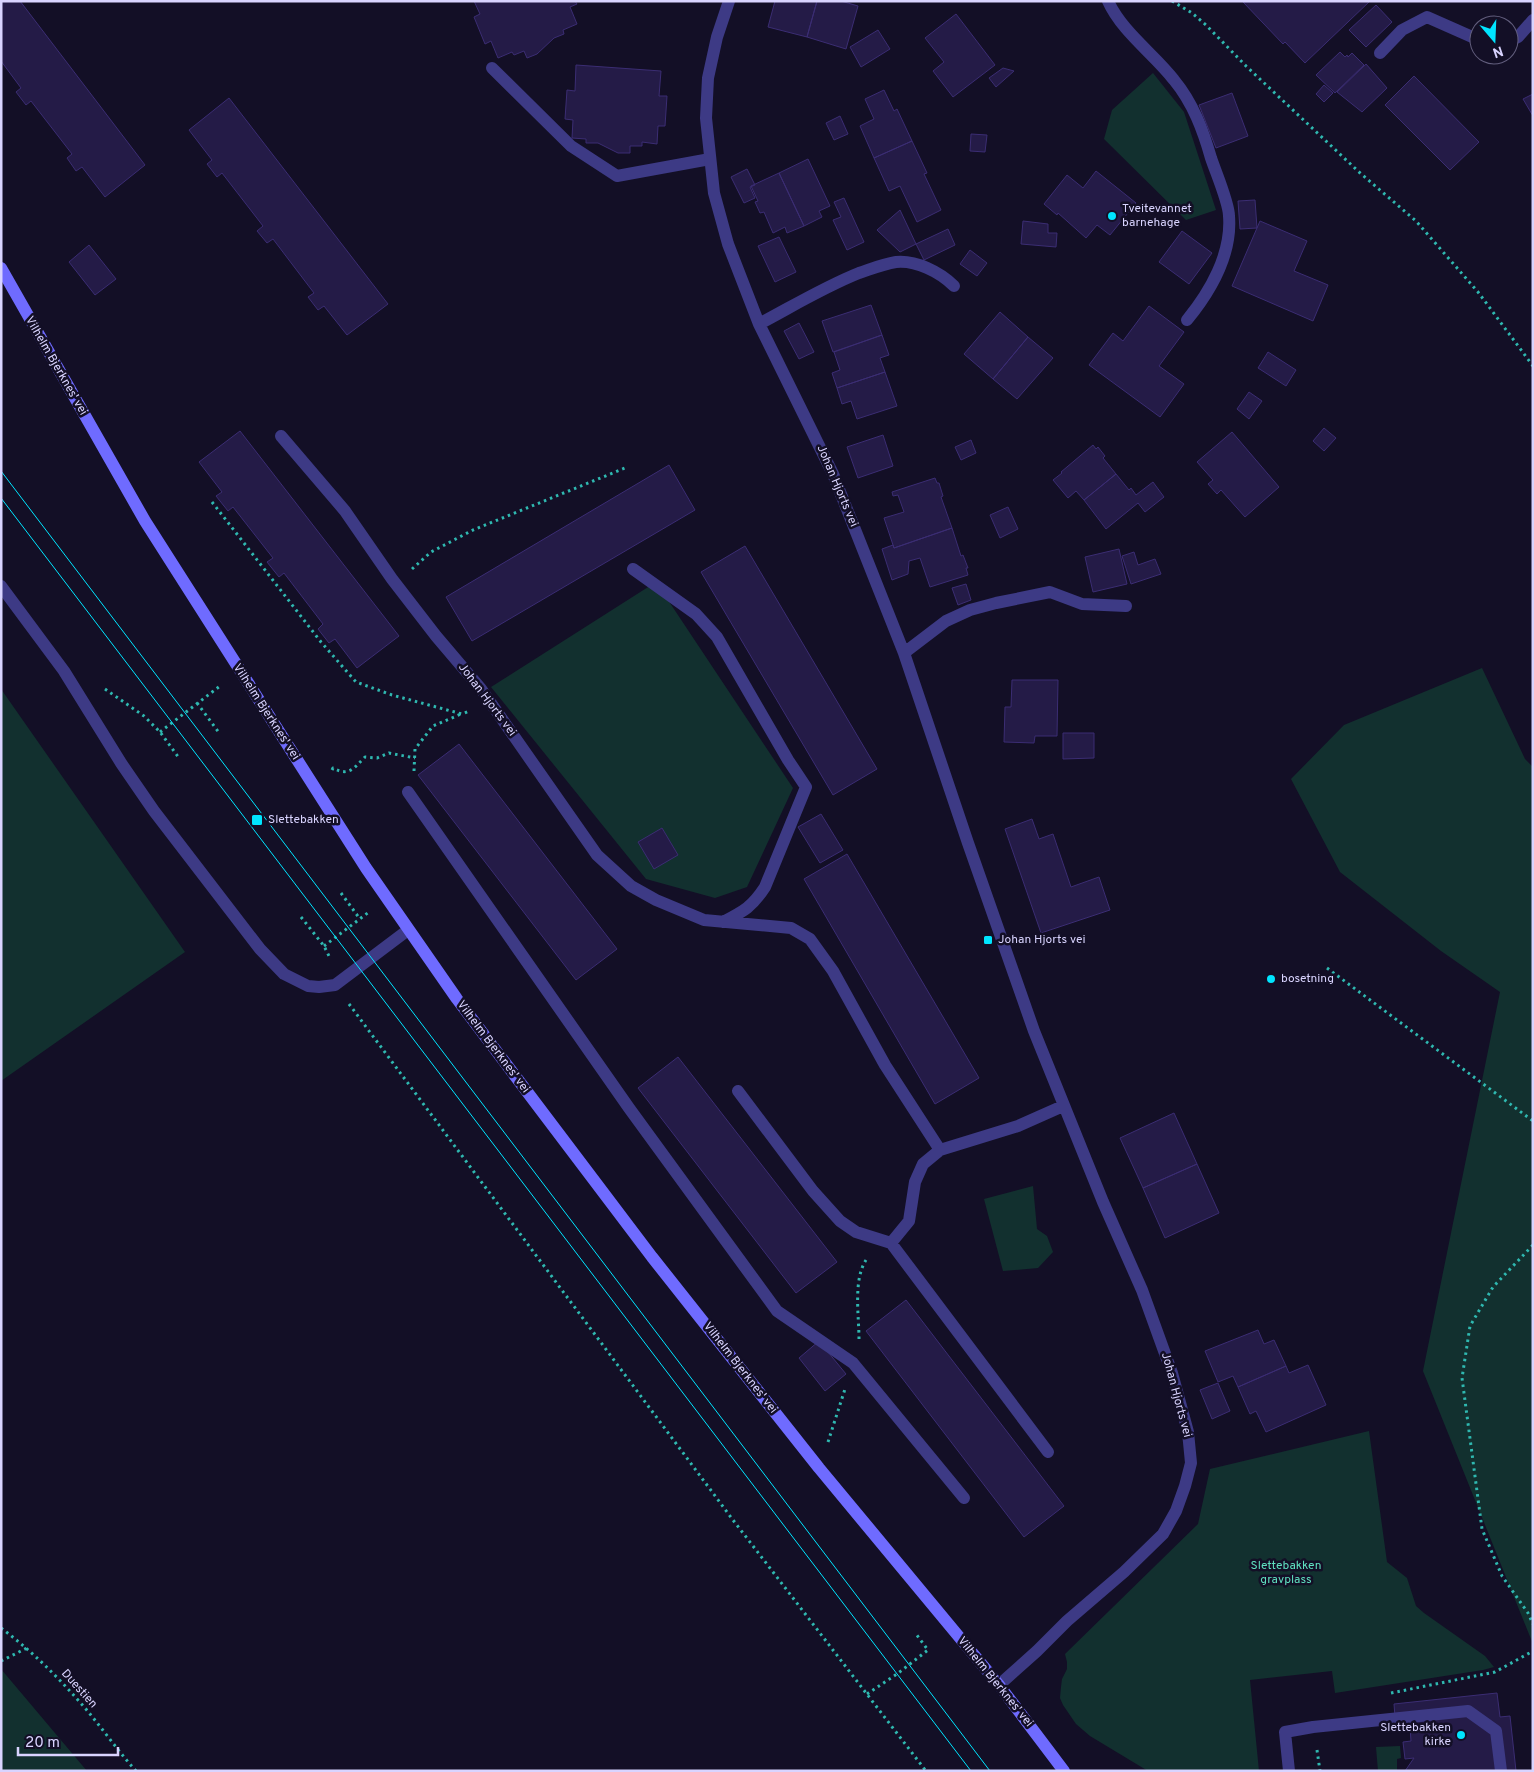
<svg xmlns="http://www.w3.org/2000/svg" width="1534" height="1772" viewBox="0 0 1534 1772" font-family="Overpass,sans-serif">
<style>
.green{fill:#12302f}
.building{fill:#241b47;stroke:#3b2d73}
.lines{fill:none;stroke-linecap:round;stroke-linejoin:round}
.path{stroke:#2fb8b0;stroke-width:3;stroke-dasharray:2.5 4;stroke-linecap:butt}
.service{stroke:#3d3a85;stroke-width:12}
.minor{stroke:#3d3a85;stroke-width:12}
.secondary{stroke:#6f6bff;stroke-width:12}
.tram{stroke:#00e5ff;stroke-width:1}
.poi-dot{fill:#00e5ff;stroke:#130f26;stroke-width:2}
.labels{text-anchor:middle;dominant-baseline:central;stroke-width:5;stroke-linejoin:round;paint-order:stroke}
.poi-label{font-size:12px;fill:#d9d4ff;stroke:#130f26;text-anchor:start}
.street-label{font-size:12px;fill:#d9d4ff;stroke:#130f26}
.park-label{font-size:12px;fill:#5fe0c0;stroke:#130f26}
</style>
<rect width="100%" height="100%" fill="#130f26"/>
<path class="green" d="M1153,73l31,39 32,98 -30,10 -82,-81 8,-29z
M656,582l137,206 -46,99 -32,11 -69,-19 -155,-192z
M1482,668l43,91 8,8v877l-110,-273 77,-379 -59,-41 -101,-79 -49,-93 53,-54z
M1,689l184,263 -184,129z
M1033,1186l4,43 10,7 6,16 -15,16 -35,3 -19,-72z
M1369,1431l18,131 20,16 9,28 8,7 61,43 9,11 -11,3 -148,23 -3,-22 -82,9 9,91h-111l-58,-35 -14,-12 -13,-19 -3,-7 1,-11 1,-8 5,-10v-7l-2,-8 133,-130 12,-55z
M1,1669l86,102h-86z
M1400,1746l1,12 -4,1v12h-19l-2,-24z"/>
<path class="building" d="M1,1h19l125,164 -40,32 -23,-30 -6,4 -9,-13 5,-4 -41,-53 -5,4 -10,-13 5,-4 -20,-27z
M474,1h101l2,3 -7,3 7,17 -14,6 1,4 -10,4 -17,16 -10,4 -3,-7 -10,4 -2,-3 -14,6 -7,-17 -6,3 -11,-27 6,-3z
M775,1h42l-10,36 -39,-10z
M817,1h24l17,5 -12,43 -39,-12z
M1309,1h61l-65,62 -20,-21 -2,2 -40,-42z
M1376,5l16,17 -26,25 -17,-17z
M956,14l39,51 -42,32 -20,-26 11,-9 -19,-24z
M878,30l12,19 -29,18 -11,-20z
M1340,52l5,5 2,-2 1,2 4,-4 12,12 -29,28 -19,-18z
M1366,64l21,24 -25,24 -25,-20z
M576,65l85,6 -2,25h8l-2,30h-7l-1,18 -15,-2v4h-12v7h-12l-20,-10h-12v-4l-14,-1 1,-18 -8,-1 2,-29 8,1z
M1003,68l11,3 -18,16 -7,-9z
M1414,76l65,66 -29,28 -65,-65z
M1324,85l9,8 -9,9 -8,-8z
M884,90l10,21 3,-2 15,32 -38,17 -14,-32 14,-7 -9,-20z
M1232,93l16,43 -32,12 -17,-43z
M1533,94v22l-10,-17z
M229,98l159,206 -41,31 -23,-29 -6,4 -10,-13 6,-4 -41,-54 -6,4 -10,-12 6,-5 -41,-53 -5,4 -10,-13 5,-4 -23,-30z
M840,116l8,18 -14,6 -8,-17z
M971,134l16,1 -2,17 -15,-1z
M912,141l15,32 -3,1 17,36 -24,12 -17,-36 -11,5 -15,-33z
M808,159l22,47 -11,5 3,6 -18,9 -25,-53z
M747,169l8,16 -5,2 5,11 -11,5 -13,-26z
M1096,171l40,32 -26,32 -13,-10 -11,13 -28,-25 -1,2 -13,-11 23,-29 16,13z
M779,173l25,53 -17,7 -2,-6 -12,6 -9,-21 -4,1 -5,-11 3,-1 -7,-15z
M844,198l20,44 -17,8 -14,-30 8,-3 -7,-15z
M1255,200l2,28 -17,1 -2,-28z
M900,210l16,34 -16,8 -23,-22z
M1023,221l25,3v9h9l-1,14 -35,-3z
M1260,221l47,20 -13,30 34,14 -15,36 -81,-35z
M948,229l7,16 -31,15 -8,-16z
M1182,231l30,22 -23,31 -30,-22z
M779,237l17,35 -21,10 -17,-36z
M89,245l27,34 -21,16 -26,-33z
M970,250l17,13 -10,13 -17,-12z
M871,305l11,30 -49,17 -11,-31z
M1149,306l35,26 -25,34 25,18 -24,33 -71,-52 24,-32 10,8z
M1000,312l28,25 -35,42 -29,-25z
M799,323l15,29 -15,7 -15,-28z
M882,335l7,20 -9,3 5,14 -48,16 -5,-15 8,-3 -6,-18z
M1028,337l25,21 -36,41 -24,-20z
M1268,352l28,18 -10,16 -28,-18z
M885,372l12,34 -40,13 -6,-18 -9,3 -5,-16z
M1249,392l13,9 -13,18 -12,-10z
M1324,428l12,10 -12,13 -11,-10z
M240,431l159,205 -42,32 -22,-29 -6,4 -11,-14 5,-5 -39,-51 -5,4 -12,-15 6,-4 -40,-51 -5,4 -12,-15 6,-4 -23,-30z
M1232,432l47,55 -34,30 -24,-27 -4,4 -9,-10 5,-4 -16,-18z
M883,435l10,31 -35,12 -11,-31z
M971,440l5,13 -15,7 -6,-13z
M1093,445l3,4 2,-2 7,9 -2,2 13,16 -32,26 -8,-9 -8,7 -15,-18 9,-7 -1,-1z
M669,465l26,45 -223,131 -26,-44z
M1116,474l13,16 2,-2 5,7 17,-13 11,15 -19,15 -7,-9 -32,26 -22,-29z
M935,478l2,5h2l4,13 -2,1 11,31 -58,20 -10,-30 20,-6 -6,-17 -5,1 -1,-4z
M1008,507l10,22 -18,9 -10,-23z
M952,528l9,28 2,-1 5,13h-2l2,7 -38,12 -10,-29 -11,3 -1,13 -16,6 -10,-31 11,-4 1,3z
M745,546l132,223 -44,26 -132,-223z
M1119,549l8,35 -34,8 -8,-35z
M1134,552l4,13 17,-6 6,15 -30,10 -9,-28z
M966,584l5,16 -13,5 -6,-17z
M1012,680h46l-1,56h-22l-1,7 -30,-1 1,-35h6z
M1063,733h31v25l-31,1z
M459,744l158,205 -41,31 -158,-205z
M821,814l22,36 -23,13 -22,-36z
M1032,819l7,20 14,-5 18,53 28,-10 11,33 -69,23 -36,-104z
M662,828l16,27 -24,14 -16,-27z
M847,854l132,224 -44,26 -131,-225z
M678,1057l159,205 -41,31 -158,-205z
M1174,1113l23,51 -54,24 -23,-50z
M1197,1164l22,49 -54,25 -22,-50z
M906,1300l158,206 -40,31 -158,-206z
M1258,1330l6,14 10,-4 12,26 -48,21 -5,-11 -15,6 -13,-31z
M819,1341l27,33 -21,17 -26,-33z
M1308,1365l18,40 -60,27 -10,-21 -6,3 -12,-27 48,-21 3,7z
M1218,1383l12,28 -18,8 -12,-29z
M1497,1693l3,24 10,-1 6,55h-111l9,-13 -9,1 -2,-17 8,-1 -1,-14 -14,2 -2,-25z"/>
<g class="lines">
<path class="path" d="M1172,1l20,12 14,12 40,41 113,106 57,49 62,71 55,74
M212,502l109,140 35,40 36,13 70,19 7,-3
M412,569l19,-17 42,-22 152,-62
M105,689l39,27 16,16 19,26
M197,703l23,31
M160,732l60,-46
M332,770l1,-2c16,9 21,0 32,-11l12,1 12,-5 26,5
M414,771l1,-22 18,-23 28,-12
M341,893l19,26
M301,917l23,29 6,12
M324,946l45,-34
M1327,968l206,153
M349,1004l384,516 193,251
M1533,1245l-40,42 -23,39 -8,52 20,151 20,47 26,37 5,11
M859,1339c0,-23 -6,-59 7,-79
M828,1442l17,-53
M1,1628c31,23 58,50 84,80 17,20 33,43 51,63
M1,1661l26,-13
M1391,1693l104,-21 38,-21
M867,1694l30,-20 31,-24 -12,-16
M1317,1750l3,21"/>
<path class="service" d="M492,68l79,78 46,30 93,-17
M1,586l63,85 57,92 33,48 106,138 24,25 24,12 11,1 16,-2 73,-55
M408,792l221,316 148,203 76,52 111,135
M1289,1771l-4,-39 28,-5 155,-16 28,20 5,40"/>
<path class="minor" d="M729,1l-12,36 -9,41 -2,40 8,75 14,51 31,80 74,150 71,179 64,190 66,188 69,171 39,88 30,83 16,59 3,31 -6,23 -9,25 -13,23 -39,38 -57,49 -30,30 -38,34
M1108,1c14,31 46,53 66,79 19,23 29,50 37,78 5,15 18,45 18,58 3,38 -19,76 -42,104
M1509,41l9,-4 15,-17
M1380,53l22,-23 25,-13 52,23
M759,324c34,-18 65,-37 100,-51 12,-4 24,-9 37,-11 20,-2 44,10 58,24
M281,436l64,75 47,68 44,57 45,53 116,166 34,31 25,14 48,20 87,8 19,11 23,32 52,94 55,85
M633,569l63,45 21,23 71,123 18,27 -41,100c-13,20 -21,24 -42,35
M904,653l42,-32 24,-11 26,-7 54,-11 32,12 44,2
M738,1091l75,100 27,30 16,11 35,11 18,-22 6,-39 8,-18 17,-14 78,-24 45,-20
M891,1243l157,209"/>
<path class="secondary" d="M1,268l144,253 221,347 91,131 195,258 167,211 180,217 65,86"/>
<path class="tram" d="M1,471l989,1300
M1,498l970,1273"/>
</g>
<g class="poi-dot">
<circle cx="1112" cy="216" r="5"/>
<rect x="251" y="814" width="12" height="12" rx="2.5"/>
<rect x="983" y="935" width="10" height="10" rx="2.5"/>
<circle cx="1271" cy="979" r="5"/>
<circle cx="1461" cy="1735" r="5"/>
</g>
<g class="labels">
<g class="poi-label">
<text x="1122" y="209">Tveitevannet<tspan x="1122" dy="14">barnehage</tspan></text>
<text x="268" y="820">Slettebakken</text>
<text x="998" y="940">Johan Hjorts vei</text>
<text x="1281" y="979">bosetning</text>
<text x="1451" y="1728" text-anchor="end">Slettebakken<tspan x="1451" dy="14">kirke</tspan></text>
</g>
<g class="street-label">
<text transform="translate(56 366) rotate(60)">Vilhelm Bjerknes' vei</text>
<text transform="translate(837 486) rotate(67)">Johan Hjorts vei</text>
<text transform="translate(487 700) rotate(53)">Johan Hjorts vei</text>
<text transform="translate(266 712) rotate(57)">Vilhelm Bjerknes' vei</text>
<text transform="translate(493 1047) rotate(53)">Vilhelm Bjerknes' vei</text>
<text transform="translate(740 1368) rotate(52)">Vilhelm Bjerknes' vei</text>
<text transform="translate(1176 1395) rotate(75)">Johan Hjorts vei</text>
<text transform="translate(995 1682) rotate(51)">Vilhelm Bjerknes' vei</text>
<text transform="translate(79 1689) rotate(48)">Duestien</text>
</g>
<g class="park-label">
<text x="1286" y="1566">Slettebakken<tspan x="1286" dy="14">gravplass</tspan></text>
</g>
</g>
<rect width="1534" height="1772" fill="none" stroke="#d9d4ff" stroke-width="5"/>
<g transform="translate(1494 40) rotate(161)"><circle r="24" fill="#130f26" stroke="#625e7d"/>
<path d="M0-4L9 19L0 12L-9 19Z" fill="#00e5ff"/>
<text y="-8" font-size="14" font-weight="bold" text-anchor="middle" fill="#d9d4ff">N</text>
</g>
<path d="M18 1747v8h100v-8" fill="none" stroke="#d9d4ff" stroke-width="2.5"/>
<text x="25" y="1747" font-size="15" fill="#d9d4ff" stroke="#130f26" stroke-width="4" paint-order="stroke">20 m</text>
</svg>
